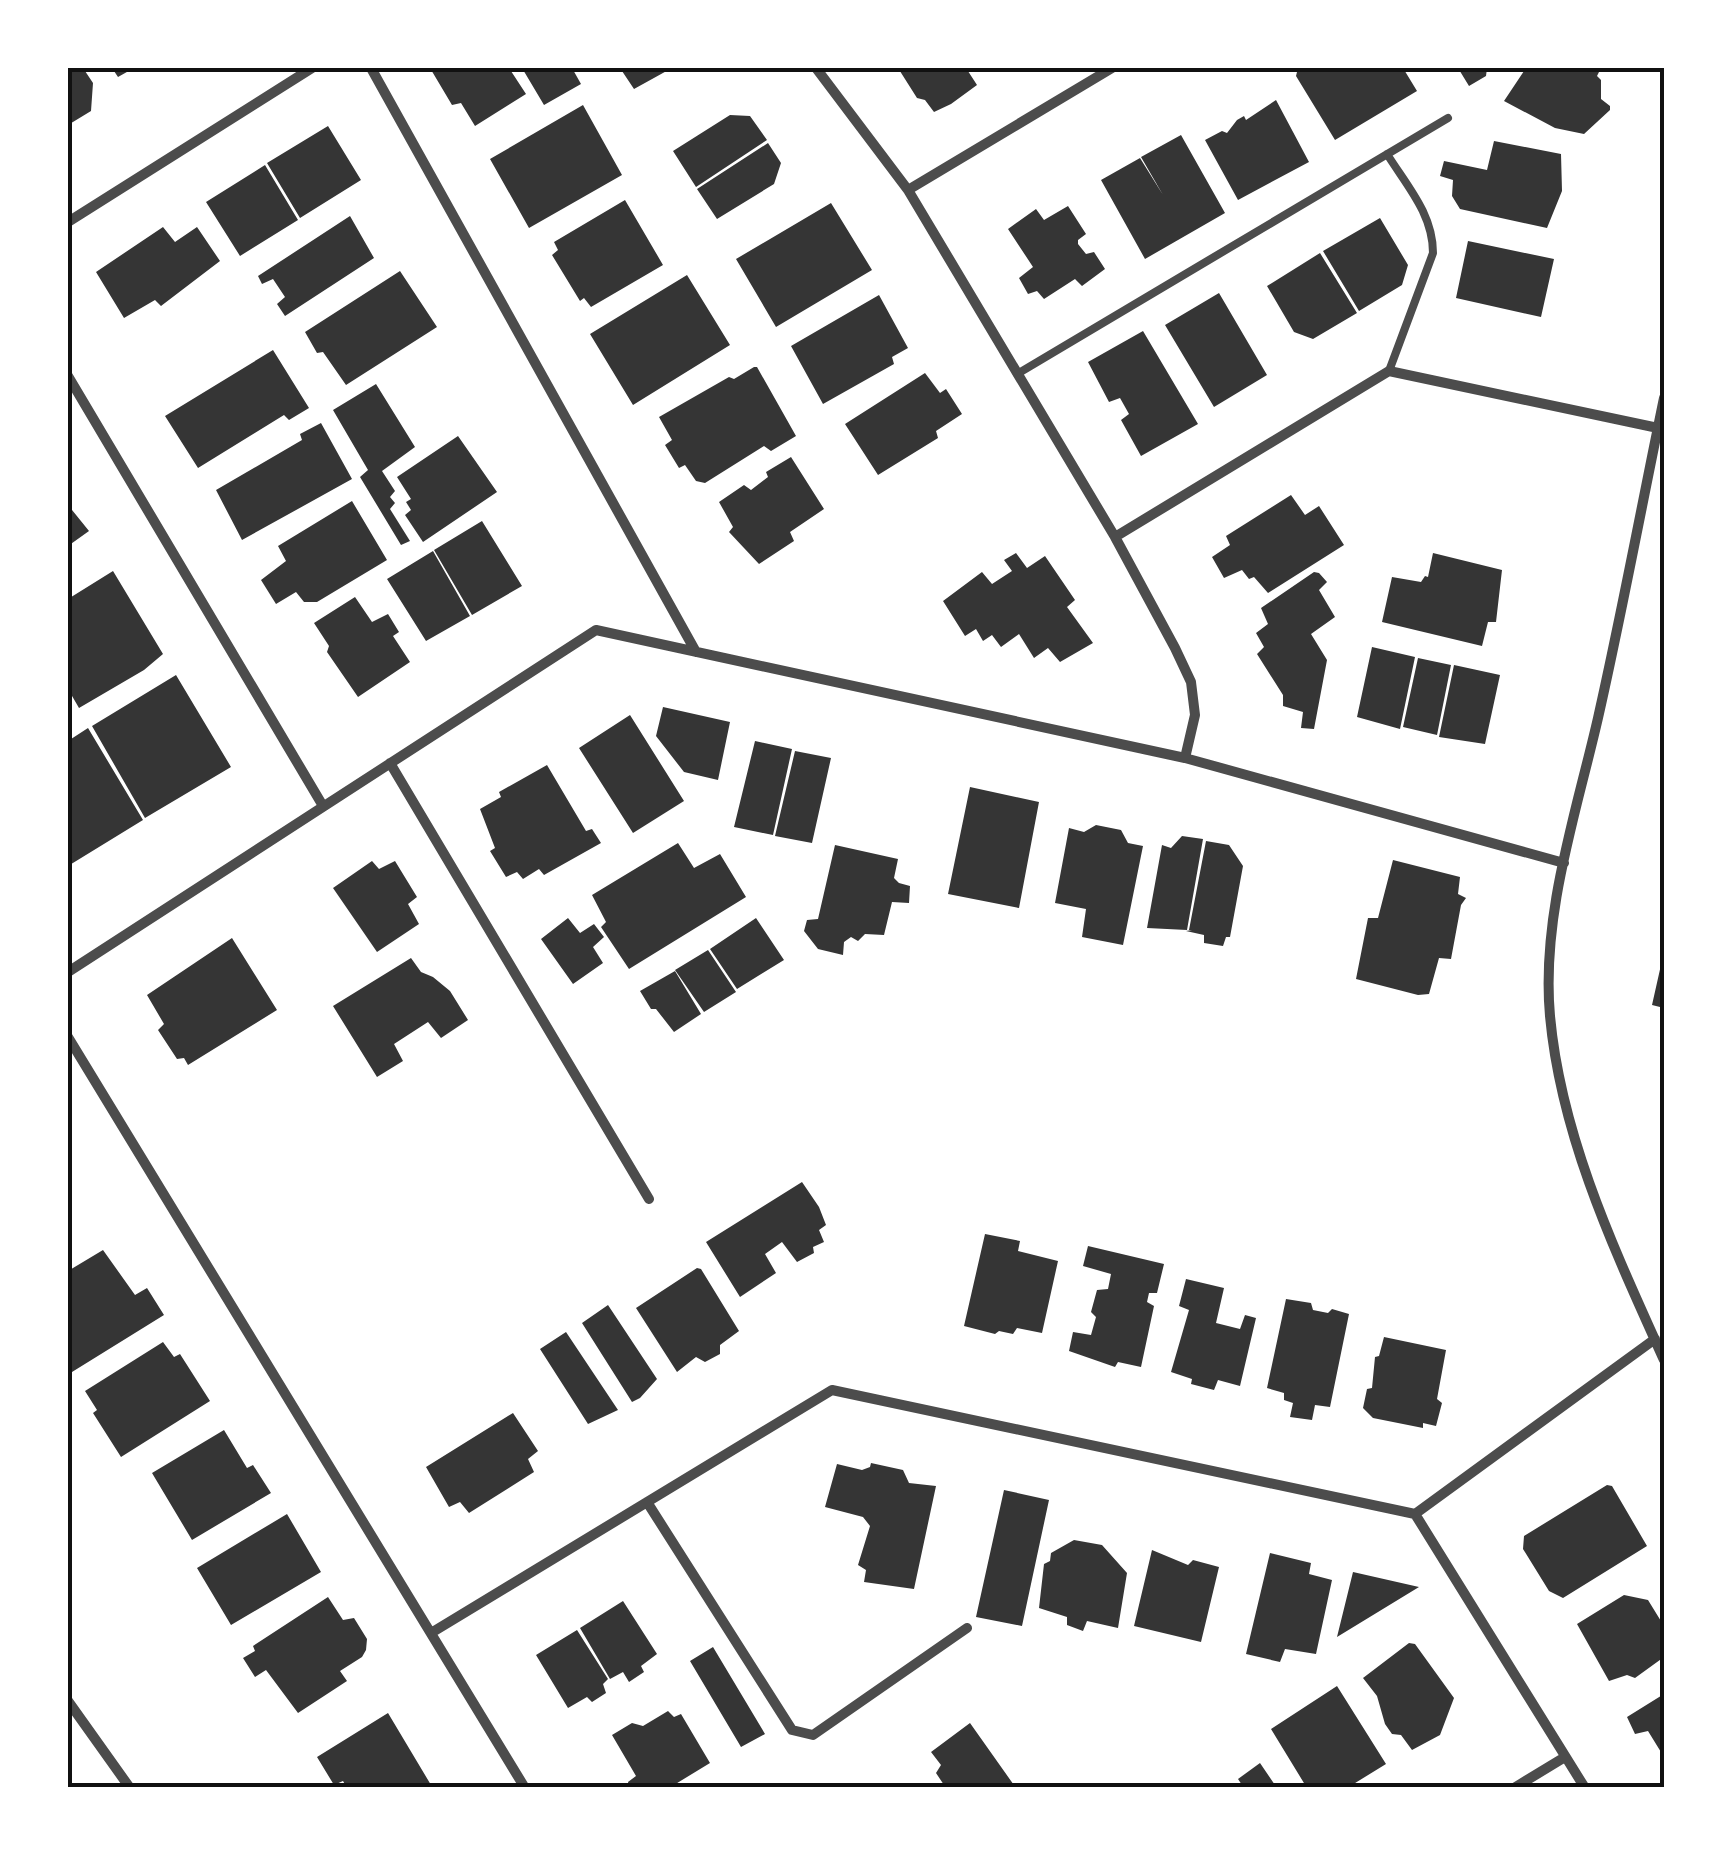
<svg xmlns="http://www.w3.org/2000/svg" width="1732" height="1855" viewBox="0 0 1732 1855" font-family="Literata,serif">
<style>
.building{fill:#353535}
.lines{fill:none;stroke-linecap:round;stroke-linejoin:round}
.service{stroke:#4c4c4c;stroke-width:8}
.minor{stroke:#4c4c4c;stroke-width:10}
.neatline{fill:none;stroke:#111;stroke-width:4}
</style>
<rect width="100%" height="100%" fill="#fff"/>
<path class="building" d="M68,68h15l10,15 -2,28 -23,14z
M112,68h22l-16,9z
M430,68h79l17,26 -51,32 -14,-23 -9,2z
M522,68h50l9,16 -37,21z
M620,68h52l-38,21z
M898,68h68l11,17 -26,19 -17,8 -9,-12 -8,-2z
M1298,68h105l14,23 -82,49 -39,-64z
M1458,68h29l-1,8 -17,10z
M1526,68h75l-4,8 4,4v19l9,7v4l-26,24 -29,-6 -51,-27z
M1276,100l33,62 -71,38 -33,-60 17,-9 5,2 10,-13 7,-4 2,4z
M583,105l39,70 -93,53 -39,-69z
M730,115l20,1 17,24 -71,47 -23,-36z
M328,126l33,54 -61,38 -33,-55z
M1181,135l44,78 -80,46 -44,-79 39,-22 23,37 -22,-38z
M1494,141l67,13 1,37 -15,37 -87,-19 -8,-13 1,-16 -13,-4 4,-15 43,9z
M768,143l13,20 -7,21 -57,35 -20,-30z
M265,165l33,55 -58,36 -34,-54z
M625,200l38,65 -72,42 -7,-9 -4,3 -28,-46 6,-5 -4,-8z
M831,203l41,67 -96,57 -40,-68z
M1068,206l18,28 -8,6v4l8,10 8,-2 11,17 -23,17 -7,-7 -31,20 -7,-8 -9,3 -9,-16 14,-11 -25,-38 28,-20 8,11z
M350,216l24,42 -89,58 -8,-12 8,-7 -12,-18 -11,5 -4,-8z
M1380,218l28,47 -6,20 -43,26 -36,-60z
M163,227l12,15 22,-15 23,34 -59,45 -6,-6 -31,18 -28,-46z
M1468,241l86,18 -13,58 -85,-19z
M1320,253l37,60 -44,26 -19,-7 -27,-46z
M400,271l37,56 -91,58 -23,-33 -6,1 -12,-21z
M687,275l43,70 -97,60 -43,-71z
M1219,293l48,82 -53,32 -49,-82z
M879,295l29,53 -16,9 2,7 -71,40 -32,-58z
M1143,331l55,93 -57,32 -20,-36 8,-6 -9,-16 -11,4 -21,-40z
M273,350l36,58 -20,12 -5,-5 -86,53 -33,-52z
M754,367h3l39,69 -25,15 -7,-5 -59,37 -9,-2 -11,-16 -6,3 -14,-23 7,-5 -13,-23 70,-40 5,2z
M925,373l15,20 6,-4 16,25 -26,17 2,7 -60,37 -33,-51z
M376,384l39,63 -33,24 13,20 -5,6 5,6 -5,6 20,32 -9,4 -41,-68 8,-7 -35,-60z
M321,423l31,56 -110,61 -26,-50 86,-50 -2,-6z
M458,436l39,56 -74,50 -18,-27 6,-5 -5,-8 5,-3 -14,-22z
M791,457l33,52 -34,23 4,9 -35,23 -30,-32 4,-5 -14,-25 25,-17 7,5 17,-13 -2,-5z
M1291,495l14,20 14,-9 25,39 -76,48 -14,-16 -5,2 -7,-9 -18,8 -12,-21 18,-12 -4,-9z
M352,501l35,59 -70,42h-13l-8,-10 -20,12 -15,-24 25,-19 -8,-15z
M68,505l21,26 -21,15z
M482,521l40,65 -50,29 -38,-65z
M433,551l37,65 -44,25 -39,-62z
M1016,553l11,15 18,-12 30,44 -8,7 26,36 -33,19 -12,-14 -14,10 -15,-24 -18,13 -9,-12 -9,6 -7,-12 -11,7 -22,-35 39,-29 10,12 20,-13 -8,-11z
M1433,553l69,17 -6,52h-8l-6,24 -100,-24 10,-45 29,5 4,-6 3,1z
M113,571l50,83 -19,16 -65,38 -11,-19v-90z
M1314,572l5,1 8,9 -8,8 16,27 -24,17 16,26 -13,69 -13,-1 2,-16 -20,-6v-11l-26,-41 7,-7 -8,-14 12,-9 -7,-16z
M355,597l17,25 16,-8 11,18 -6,4 17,26 -52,35 -31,-45 2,-6 -15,-23z
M1372,647l43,10 -15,72 -43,-12z
M1418,658l33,7 -14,70 -34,-8z
M1454,665l46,10 -15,69 -46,-7z
M176,675l55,92 -86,51 -53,-92z
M663,707l67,15 -12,58 -34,-8 -28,-36z
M630,715l54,86 -51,32 -54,-85z
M88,728l55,92 -75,46v-125z
M755,741l37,8 -19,86 -39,-8z
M795,751l36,7 -19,85 -37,-7z
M547,765l39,66 6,-2 9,14 -57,32 -5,-6 -16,10 -6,-7 -11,5 -16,-26 5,-3 -15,-39 21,-12 -2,-5z
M970,787l69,15 -20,106 -71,-14z
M1096,825l25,5 7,13 15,3 -20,99 -41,-8 4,-28 -31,-6 14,-75 15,4z
M1182,836l21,3 -16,91 -40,-2 15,-83 9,3z
M1206,841l23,4 14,21 -13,71h-4l-3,9 -19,-3v-8l-18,-4 6,-1h-3z
M678,843l16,25 26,-14 26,43 -117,72 -28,-42 5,-5 -14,-27z
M835,845l63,14 -4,19 5,5 11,3 -1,17 -17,-1 -8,33 -19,-1 -7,7 -7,-4 -7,5 -1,13 -25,-6 -14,-18 3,-11 11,-1z
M1393,860l67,17 -2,17 8,4 -5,7 -10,54 -12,-1 -10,36 -11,1 -62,-16 12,-61h10z
M372,861l7,8 16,-8 22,36 -9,7 11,20 -42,28 -44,-64z
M568,918l12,15 14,-9 10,13 -11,10 10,16 -30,21 -32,-45z
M756,918l28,42 -47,29 -27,-40z
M232,938l45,72 -89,55 -4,-7 -7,1 -19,-29 6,-6 -17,-29z
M708,950l28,42 -32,20 -29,-42z
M1663,956h1v52l-12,-3z
M411,958l10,14 12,5 17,14 18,29 -27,18 -13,-16 -34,22 9,17 -26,16 -44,-71z
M675,971l26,43 -27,18 -18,-23h-5l-11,-18z
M802,1182l17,25 7,18 -7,5 5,12 -11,5 1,6 -17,9 -15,-20 -17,12 11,19 -36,24 -34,-55z
M985,1234l35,7 -2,10 40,10 -16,72 -25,-5 -4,6 -14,-3 -4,3 -31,-8z
M1088,1246l76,18 -7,29h-8l-2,9 7,4 -13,61 -23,-5 -3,5 -46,-16 4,-19 18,3 5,-18 -5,-5 6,-22 11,-1 3,-15 -28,-8z
M103,1250l32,45 12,-7 17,27 -92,57 -4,-3v-98z
M697,1268l4,1 38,62 -19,14v9l-15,8 -9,-5 -19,15 -41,-64z
M1186,1279l38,9 -8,35 24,6 5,-14 11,3 -16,68 -22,-6 -4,10 -23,-6 1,-5 -21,-7 18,-62 -10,-4z
M1286,1299l25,4 2,7 15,3 4,-4 17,5 -19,93 -15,-2 -3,15 -22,-3 3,-14 -9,-3v-7l-17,-5z
M608,1305l49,74 -17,19 -8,4 -50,-79z
M566,1332l52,78 -30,14 -48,-75z
M1384,1337l62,13 -9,49 5,4 -6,23 -13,-3v5l-50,-10 -10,-10 4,-19 5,-1 3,-31 4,-1z
M163,1342l11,15 6,-3 30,47 -89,56 -28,-44 4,-3 -12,-19z
M513,1413l25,38 -10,8 6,13 -65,41 -9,-11 -11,5 -23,-40z
M224,1430l23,38 6,-3 18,28 -79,47 -40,-67z
M871,1463l32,7 6,13 27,3 -22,103 -50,-7 2,-12 -8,-5 12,-39 -7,-9 -38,-10 12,-43 25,6 8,-3z
M1607,1485l5,1 35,60 -84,52 -14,-7 -26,-42 1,-13z
M1004,1490l45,10 -27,126 -46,-9z
M287,1514l34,58 -90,53 -34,-57z
M1074,1540l28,5 25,28 -9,55 -31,-7 -4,10 -16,-6v-8l-28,-9 5,-44 6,-3 1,-8z
M1152,1550l36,15 5,-5 26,7 -18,75 -67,-16z
M1270,1553l41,10 -2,11 23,6 -16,74 -31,-5 -5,13 -34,-8z
M1353,1572l66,15 -82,50z
M1624,1595l24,5 16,26v31l-29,21 -8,-3 -18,6 -32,-57z
M328,1597l15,23 11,-2 13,21 -1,11 -4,7 -22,14 7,10 -49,32 -32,-43 -11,7 -12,-19 12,-7 -2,-5z
M623,1601l34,53 -16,12 3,6 -15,10 -6,-10 -13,7 -30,-51z
M577,1630l31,49 -5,5 3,9 -14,9 -5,-5 -19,11 -32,-53z
M1409,1643l6,1 39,54 -14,37 -28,15 -11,-15 -9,-1 -7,-10 -8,-28 -14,-18z
M713,1647l52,87 -24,13 -51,-86z
M1337,1686l49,78 -39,24h-40l-36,-59z
M1664,1694v63l-16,-26 -13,3 -8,-17z
M668,1711l6,6 7,-3 29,49 -41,25h-40l-1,-6 8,-6 -24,-41 20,-12 11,3z
M388,1713l43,72 -84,3 -4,-7 -9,4 -17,-28z
M970,1723l46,65h-70l-10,-15 5,-8 -10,-13z
M1260,1763l17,25h-33l-6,-9z"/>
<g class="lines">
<path class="service" d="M1387,154c20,32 46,60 46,99l-44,118
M1017,374l431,-256"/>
<path class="minor" d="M371,68l325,584
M816,68l92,122
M1112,68l-204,122 207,347 60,111 16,34 4,33 -10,43
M68,222l244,-154
M68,376l255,430
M1664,398c-22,106 -42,214 -66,320 -22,96 -57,198 -48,298 11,121 65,235 114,344
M1115,537l274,-166 269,57
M390,763l259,436
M68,972l528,-342 589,128 379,105
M68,1037l457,751
M647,1502l145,228 21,5 154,-107
M1415,1514l240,-175
M431,1633l401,-243 583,124 170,274
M68,1701l62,87
M1514,1788l51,-31"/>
</g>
<rect width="1732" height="1855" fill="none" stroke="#ffffff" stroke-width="140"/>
<rect x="70" y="70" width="1592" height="1715" class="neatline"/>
</svg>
